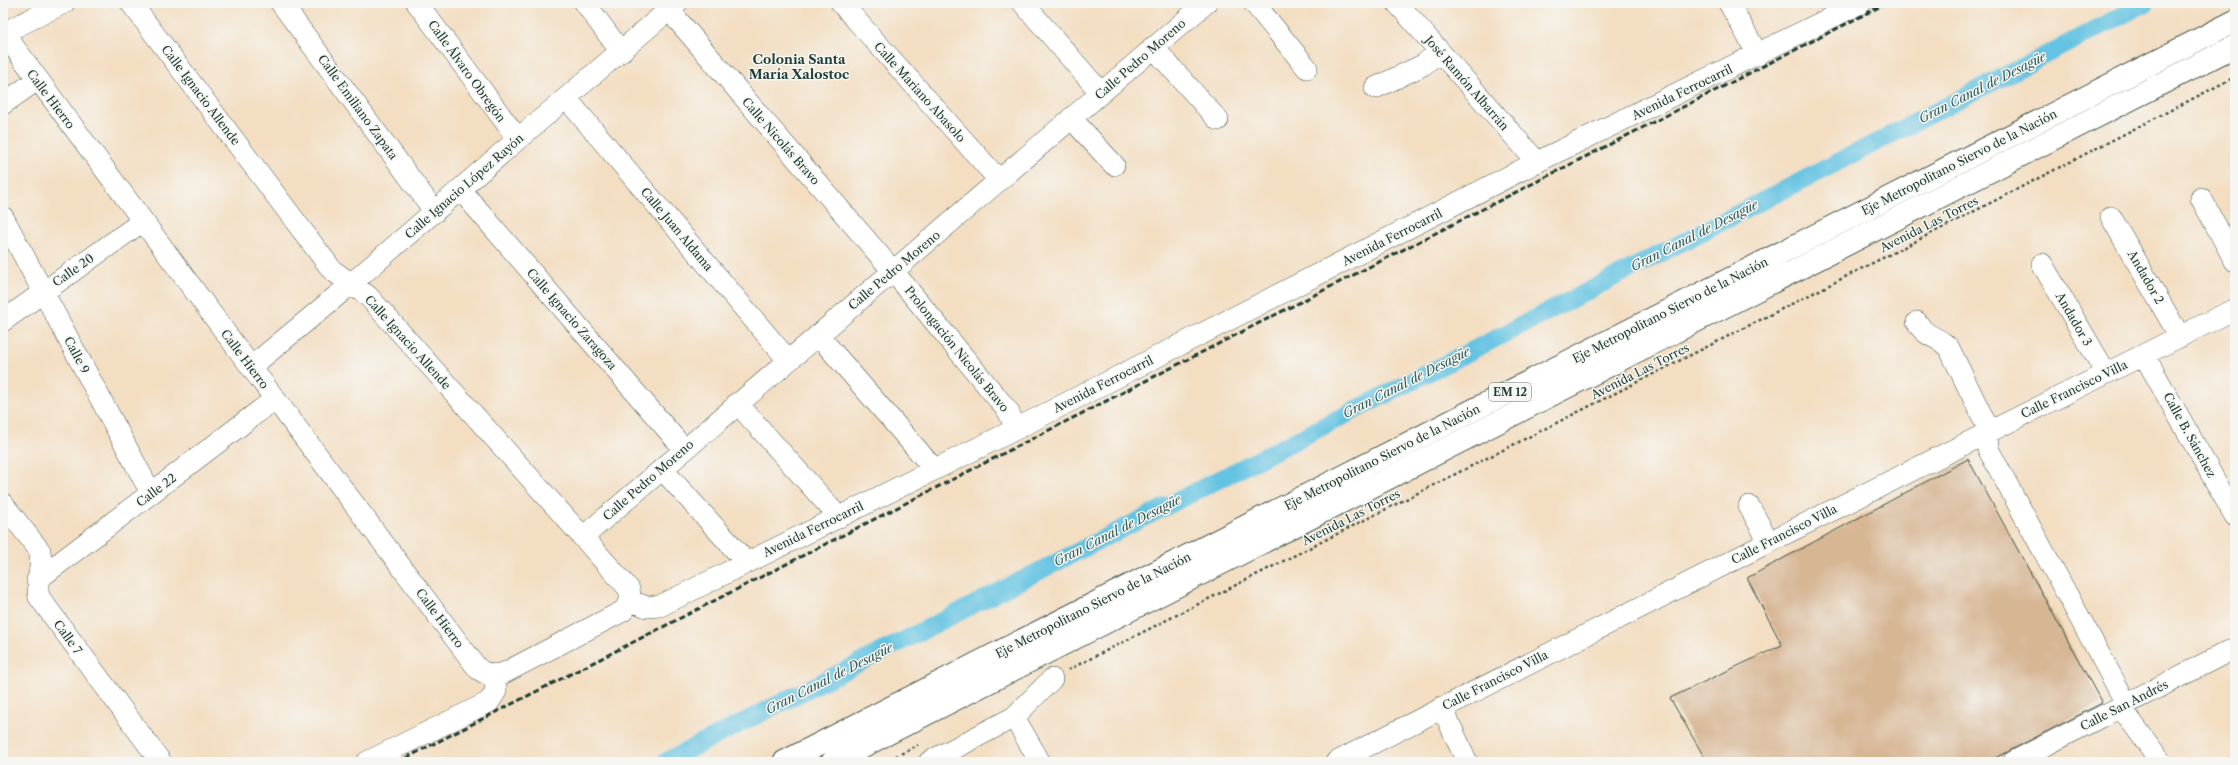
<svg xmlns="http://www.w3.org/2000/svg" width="2238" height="765" viewBox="0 0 2238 765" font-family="'Libre Caslon Text',serif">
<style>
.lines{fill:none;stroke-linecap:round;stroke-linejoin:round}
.canal{stroke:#64c3e2;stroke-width:18}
.building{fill:#d7b694}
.minor-casing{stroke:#3f5549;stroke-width:22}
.highway-casing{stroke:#3f5549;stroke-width:24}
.path{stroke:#3f5549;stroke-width:2.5;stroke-dasharray:3 3;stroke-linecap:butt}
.minor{stroke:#fff;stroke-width:21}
.highway{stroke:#fff;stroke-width:22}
.rail{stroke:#1f3d34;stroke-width:3;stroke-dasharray:6 3;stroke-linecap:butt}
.labels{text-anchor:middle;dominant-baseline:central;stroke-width:3;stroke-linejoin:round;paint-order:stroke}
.shield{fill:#f6f6f2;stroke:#60746d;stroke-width:1}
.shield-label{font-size:11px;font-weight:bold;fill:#1f3d34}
.street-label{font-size:12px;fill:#1f3d34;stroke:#f6f6f2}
.neighbourhood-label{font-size:13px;font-weight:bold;fill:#1f3d34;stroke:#f6f6f2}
.water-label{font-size:13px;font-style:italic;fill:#305e60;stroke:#f6f6f2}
</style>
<rect width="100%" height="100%" fill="#f6f6f2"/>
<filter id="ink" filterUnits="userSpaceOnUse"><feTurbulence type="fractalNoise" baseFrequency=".025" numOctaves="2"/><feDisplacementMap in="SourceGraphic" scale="8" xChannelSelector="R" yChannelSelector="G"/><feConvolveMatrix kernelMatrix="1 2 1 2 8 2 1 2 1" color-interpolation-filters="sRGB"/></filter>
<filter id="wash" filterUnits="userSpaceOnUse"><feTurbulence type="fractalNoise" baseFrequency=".012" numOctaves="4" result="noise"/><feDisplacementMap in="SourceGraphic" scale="16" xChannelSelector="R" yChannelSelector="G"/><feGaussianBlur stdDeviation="0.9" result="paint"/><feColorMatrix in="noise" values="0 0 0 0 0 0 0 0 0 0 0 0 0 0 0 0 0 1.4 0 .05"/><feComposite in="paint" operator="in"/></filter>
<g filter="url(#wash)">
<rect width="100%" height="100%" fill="#f3dec2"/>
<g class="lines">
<path class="canal" d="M665,762l859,-438 622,-321"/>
</g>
<g id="blocks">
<path class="building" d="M1968,459l134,244 -114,59h-281l-37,-64 112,-53 -35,-67z"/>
</g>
</g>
<g filter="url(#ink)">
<use href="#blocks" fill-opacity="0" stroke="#3f5549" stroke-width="1"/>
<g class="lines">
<g class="minor-casing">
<path id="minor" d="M281,3l154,209
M417,3l101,136
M585,3l36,49
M841,3l158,177
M1023,3l78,90
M1254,3l53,65
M1397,3l140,159
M1729,3l29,52
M669,10l224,261 115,140 8,18
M3,32l248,335 227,302 11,6 13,-1 121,-63 8,-10 -2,-12 -261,-293 -36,-26 -201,-267
M3,33l61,-30
M1153,47l65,73
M1375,88l48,-23 16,-13
M566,98l222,262
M3,104l34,-24
M1071,118l43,47
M460,189l224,260
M2201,198l34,63
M3,217l148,276
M2111,217l69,120
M2042,264l64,109
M3,321l140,-100
M1917,322c10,18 24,14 33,28l36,74 2,25 138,254
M818,335l116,134
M2144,355l91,161
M251,367l100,-83 167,-145 159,-136
M737,403l101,113
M662,469l77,85 4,10
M3,504l37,47c3,16 -5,30 -1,46l122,165
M1749,506l20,36
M583,537l623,-534
M37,580l238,-181
M631,601l16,6 13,-1 356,-177 521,-267 324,-159
M2120,706l41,56
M1442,707l25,55
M1014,717l26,45
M367,762l122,-60 7,-11 -2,-15
M929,762l85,-45 38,-38
M1336,762l433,-220 466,-233
M2013,762l222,-114"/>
</g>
<g class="highway-casing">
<path id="highway" d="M784,762l1451,-741
M832,762l1403,-716"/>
</g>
<path class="path" d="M1068,670l864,-437 303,-156
M885,762l33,-17"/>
<use href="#minor" class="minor"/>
<use href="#highway" class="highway"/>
<path class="rail" d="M398,762l1489,-759"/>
</g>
</g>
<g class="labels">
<rect class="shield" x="1489" y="383" width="42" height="18" rx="3"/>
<g class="shield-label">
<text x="1510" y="392">EM 12</text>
</g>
<g class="street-label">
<text transform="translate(1140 59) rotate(-41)">Calle Pedro Moreno</text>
<text transform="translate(467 71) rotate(54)">Calle Álvaro Obregón</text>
<text transform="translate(1467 83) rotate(49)">José Ramón Albarrán</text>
<text transform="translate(920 92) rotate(48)">Calle Mariano Abasolo</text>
<text transform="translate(1682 92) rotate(-26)">Avenida Ferrocarril</text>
<text transform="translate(201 95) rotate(53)">Calle Ignacio Allende</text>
<text transform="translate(51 99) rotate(53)">Calle Hierro</text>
<text transform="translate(358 107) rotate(54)">Calle Emiliano Zapata</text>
<text transform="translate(781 141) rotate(49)">Calle Nicolás Bravo</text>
<text transform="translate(1959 162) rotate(-27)">Eje Metropolitano Siervo de la Nación</text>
<text transform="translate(464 186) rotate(-41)">Calle Ignacio López Rayón</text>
<text transform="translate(1929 224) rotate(-27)">Avenida Las Torres</text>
<text transform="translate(677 229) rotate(50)">Calle Juan Aldama</text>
<text transform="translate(1392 237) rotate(-27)">Avenida Ferrocarril</text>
<text transform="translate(73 270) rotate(-35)">Calle 20</text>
<text transform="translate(894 270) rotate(-40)">Calle Pedro Moreno</text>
<text transform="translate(2146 277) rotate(60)">Andador 2</text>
<text transform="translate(1670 310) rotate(-27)">Eje Metropolitano Siervo de la Nación</text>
<text transform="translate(572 319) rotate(49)">Calle Ignacio Zaragoza</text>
<text transform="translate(2074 319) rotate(60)">Andador 3</text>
<text transform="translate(408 342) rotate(48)">Calle Ignacio Allende</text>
<text transform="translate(957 349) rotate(51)">Prolongación Nicolás Bravo</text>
<text transform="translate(77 355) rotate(62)">Calle 9</text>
<text transform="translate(245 359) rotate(53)">Calle Hierro</text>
<text transform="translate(1640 371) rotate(-27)">Avenida Las Torres</text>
<text transform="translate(1103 384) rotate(-27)">Avenida Ferrocarril</text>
<text transform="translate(2074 389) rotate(-26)">Calle Francisco Villa</text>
<text transform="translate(2190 435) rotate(61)">Calle B. Sánchez</text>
<text transform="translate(1382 457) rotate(-27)">Eje Metropolitano Siervo de la Nación</text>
<text transform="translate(648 480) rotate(-41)">Calle Pedro Moreno</text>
<text transform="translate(156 490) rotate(-37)">Calle 22</text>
<text transform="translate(1351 517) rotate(-27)">Avenida Las Torres</text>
<text transform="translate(813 529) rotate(-26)">Avenida Ferrocarril</text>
<text transform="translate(1784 534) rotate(-27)">Calle Francisco Villa</text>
<text transform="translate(1093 605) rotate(-27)">Eje Metropolitano Siervo de la Nación</text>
<text transform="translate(440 618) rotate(53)">Calle Hierro</text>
<text transform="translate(68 637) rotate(54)">Calle 7</text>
<text transform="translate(1495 680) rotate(-27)">Calle Francisco Villa</text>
<text transform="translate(2124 705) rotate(-27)">Calle San Andrés</text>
</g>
<g class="neighbourhood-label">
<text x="799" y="59">Colonia Santa<tspan x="799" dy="15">María Xalostoc</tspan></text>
</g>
<g class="water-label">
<text transform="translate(1982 87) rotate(-27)">Gran Canal de Desagüe</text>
<text transform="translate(1694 235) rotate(-27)">Gran Canal de Desagüe</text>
<text transform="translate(1406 382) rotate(-27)">Gran Canal de Desagüe</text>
<text transform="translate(1117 530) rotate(-27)">Gran Canal de Desagüe</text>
<text transform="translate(829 678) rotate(-27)">Gran Canal de Desagüe</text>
</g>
</g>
<rect width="2238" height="765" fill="none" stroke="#f6f6f2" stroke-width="16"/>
</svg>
